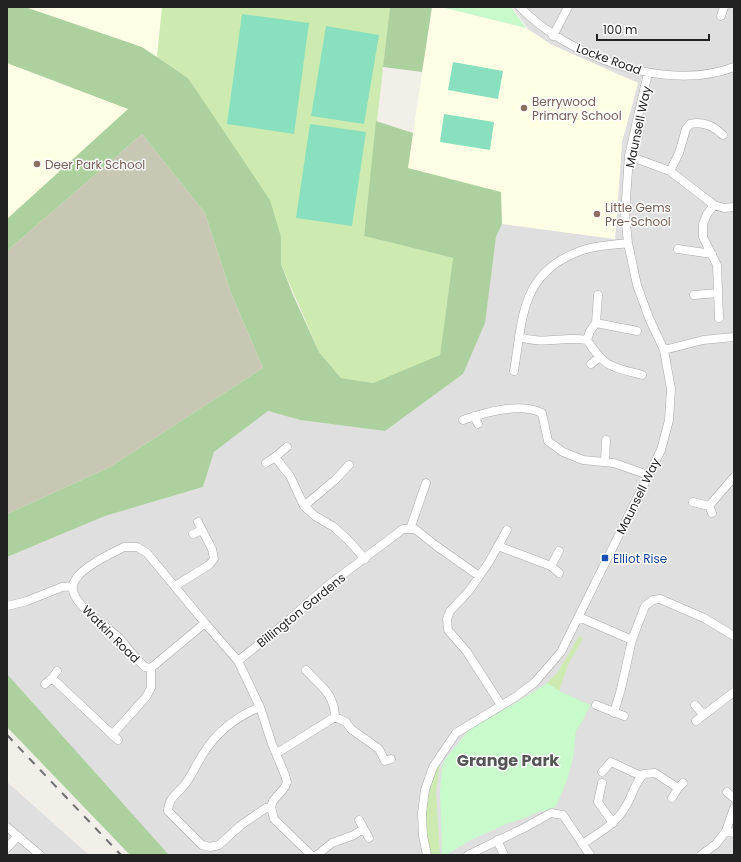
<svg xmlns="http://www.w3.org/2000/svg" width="741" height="862" viewBox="0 0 741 862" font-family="Poppins,sans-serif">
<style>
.residential{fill:#e0dfdf}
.education{fill:#ffffe5}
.construction{fill:#c7c7b4}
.grass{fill:#cdebb0}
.forest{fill:#add19e}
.park{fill:#c8facc}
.pitch{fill:#88e0be}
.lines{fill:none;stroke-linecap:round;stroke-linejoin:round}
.minor-casing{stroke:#a9a9a9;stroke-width:9}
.minor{stroke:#fff;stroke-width:8}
.rail{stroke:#707070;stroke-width:2;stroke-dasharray:8 8;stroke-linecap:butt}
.education-dot{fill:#8d6e63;stroke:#fff;stroke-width:1.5}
.transit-dot{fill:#1a4fb4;stroke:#fff;stroke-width:1.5}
.labels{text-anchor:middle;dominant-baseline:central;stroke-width:3;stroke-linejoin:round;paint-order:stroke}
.street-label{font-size:12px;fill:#222;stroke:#fff}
.education-label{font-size:12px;fill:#785e54;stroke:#fff;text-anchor:start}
.transit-label{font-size:12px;fill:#164399;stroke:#fff;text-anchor:start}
.district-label{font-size:16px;font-weight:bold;fill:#555;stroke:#fff}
</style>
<rect width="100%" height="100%" fill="#f2efe9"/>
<path class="residential" d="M513,7h221v848h-568l-159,-175v-123l98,-41 98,-29 11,-35 54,-41 32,9 85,11 78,-57 33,-137 6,-13 113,15 7,-97 16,-59 -86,-38 -23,-15z
M7,782l82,73h-82z"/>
<path class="education" d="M24,7h138l-5,50 -28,52 -122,110v-156l71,27 37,-51z
M432,7h9l85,21 26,17 86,38 -16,59 -7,97 -113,-15 -100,-17z"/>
<path class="construction" d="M142,134l63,79 26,80 32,75 -153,99 -103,47v-263z"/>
<path class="grass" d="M162,7h228l-26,229 89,22 -13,98 -67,27 -32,-5 -22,-26 -38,-88v-27l-76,-132 -17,-27 -31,-21z
M579,636l4,2 -15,27 -9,26 31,14 -8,17 -6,8 -3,28 -6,22 -10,24 -13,-118 14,-14z
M440,763l-4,29 4,63h-9c-9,-31 -5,-63 9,-92z"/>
<path class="forest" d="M7,7h18l117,40 46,31 82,122 11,37v27l12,31 26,57 22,26 32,5 67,-28 13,-97 -89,-22 12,-115 37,12 -5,35 93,24 1,32 -6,13 -11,86 -22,51 -78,57 -85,-11 -32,-9 -54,41 -11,35 -98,29 -98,41v-43l103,-47 153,-99 -32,-75 -26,-80 -63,-79 -135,117v-32l121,-110 -121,-46z
M390,7h42l-10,65 -39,-5z
M7,674l162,181h-39l-123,-128z"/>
<path class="park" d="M441,7h70l15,21z
M547,683l12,8 31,14 -8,17 -6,8 -3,28 -6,22 -10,24 -7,8 -11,-1 -11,6 -22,7 -37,17 -23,14h-4l-2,-64 2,-25 4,-8 22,-27 10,-7 36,-20z"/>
<path class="pitch" d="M242,14l67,9 -15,111 -67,-10z
M326,26l53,9 -15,89 -53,-8z
M453,62l50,9 -5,28 -50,-9z
M444,114l50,8 -4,28 -50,-8z
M310,124l56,8 -14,94 -56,-8z"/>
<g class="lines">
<g class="minor-casing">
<path id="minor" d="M520,7c48,50 147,86 214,60
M721,16l3,-9
M553,36l15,-29
M629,156l41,15 44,34 10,3 10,-1
M670,171l9,-18 7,-24 4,-5c13,-3 24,2 33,11
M714,205l-7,9 -4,10v13l14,28 2,53
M678,249l34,5
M694,295l24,-2
M596,323l41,8
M519,337c25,8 43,-1 68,3 18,28 25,27 55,35
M587,340l3,-9 6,-8 2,-28
M664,350l39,-10 31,-3
M591,364l7,-6
M514,371c9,-55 7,-100 69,-121 14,-5 31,-5 45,-7
M474,416l4,8
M463,420c23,-8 57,-18 79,-7l6,28 15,11 20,8 31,3 34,12
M275,457l12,-10
M605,462l1,-22
M266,463l9,-6 15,19 14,30 11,10 19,11 15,14 16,18
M693,502l16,4
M304,506l31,-26 14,-15
M712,513l-3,-7 25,-29
M410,529l16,-46
M193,534l9,-4
M498,546l53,20 8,7
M124,547h13l10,6 58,70 -54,45 -6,-1c-10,-9 -18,-20 -27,-30 -11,-11 -49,-34 -45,-52 4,-16 37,-31 51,-38z
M551,566l8,-15
M175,586l34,-21 5,-6 -2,-10 -14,-27
M7,606l20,-5 35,-14 11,-1
M579,617l53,23
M205,623l33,38 22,46 12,37 13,31 2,7 -2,5 -12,14 -2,6 3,12 37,36
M238,661l45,-36 43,-38 77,-58h12l20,16 44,31
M306,670c15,17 28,23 29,47
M57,671l-5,7 66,62
M45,684l7,-6
M501,705l-34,-53 -19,-22 -1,-11 3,-8 19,-20 20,-29 18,-32
M596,705l28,11
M695,705l8,9
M260,707c-22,9 -42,24 -55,44 -7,10 -12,22 -19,32 -8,11 -17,13 -18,28l34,34 8,2 9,-2 22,-20 25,-17 5,-1
M614,713l7,-24 11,-49 13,-34 8,-6 7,-1 44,19 30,18
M696,721l38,-29
M112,735l34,-38 5,-9v-20
M277,753l58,-36 11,5 5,7 28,20 6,12 6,-2
M602,772l9,-10 30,14
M602,783l-4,19 15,21
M727,792l7,6
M672,798l6,-10 5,-5
M359,820l10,18
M7,827l33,28
M726,831l8,2
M497,840l7,15
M582,844c17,-11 34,-20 44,-38 7,-11 8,-23 18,-32l11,-1 23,15
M7,848l11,-12
M317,855l15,-12 22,-8 9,-6
M427,855l-4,-19 -1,-23 3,-23 8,-23 23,-34 61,-37 18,-14 26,-30 100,-202 8,-30 2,-31 -7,-39 -15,-32 -12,-33 -9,-42 -3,-29 4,-58 19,-83
M468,855l56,-27 27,-15 12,2 27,40
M701,855l15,-11 10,-13 8,-23"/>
</g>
<use href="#minor" class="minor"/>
<path class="rail" d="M7,735l114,120"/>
</g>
<g class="education-dot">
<circle cx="524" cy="108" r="4"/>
<circle cx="37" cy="164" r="4"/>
<circle cx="597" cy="214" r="4"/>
</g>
<rect class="transit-dot" x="601" y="554" width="8" height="8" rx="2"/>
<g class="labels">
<g class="street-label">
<text transform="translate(609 59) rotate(20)">Locke Road</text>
<text transform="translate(638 127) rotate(-78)">Maunsell Way</text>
<text transform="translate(638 496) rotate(-64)">Maunsell Way</text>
<text transform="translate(301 610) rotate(-39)">Billington Gardens</text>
<text transform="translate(111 634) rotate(45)">Watkin Road</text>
</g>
<g class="education-label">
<text x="532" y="101">Berrywood<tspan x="532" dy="14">Primary School</tspan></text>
<text x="45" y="164">Deer Park School</text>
<text x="605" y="207">Little Gems<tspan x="605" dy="14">Pre-School</tspan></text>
</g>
<g class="transit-label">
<text x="613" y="558">Elliot Rise</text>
</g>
<g class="district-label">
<text x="508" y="760">Grange Park</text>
</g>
</g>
<rect width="741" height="862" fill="none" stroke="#222222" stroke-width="16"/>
<path d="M597 34v6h112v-6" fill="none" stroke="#222222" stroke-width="2"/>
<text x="603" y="34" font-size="12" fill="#222222" stroke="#ffffff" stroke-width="3" paint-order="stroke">100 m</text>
</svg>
